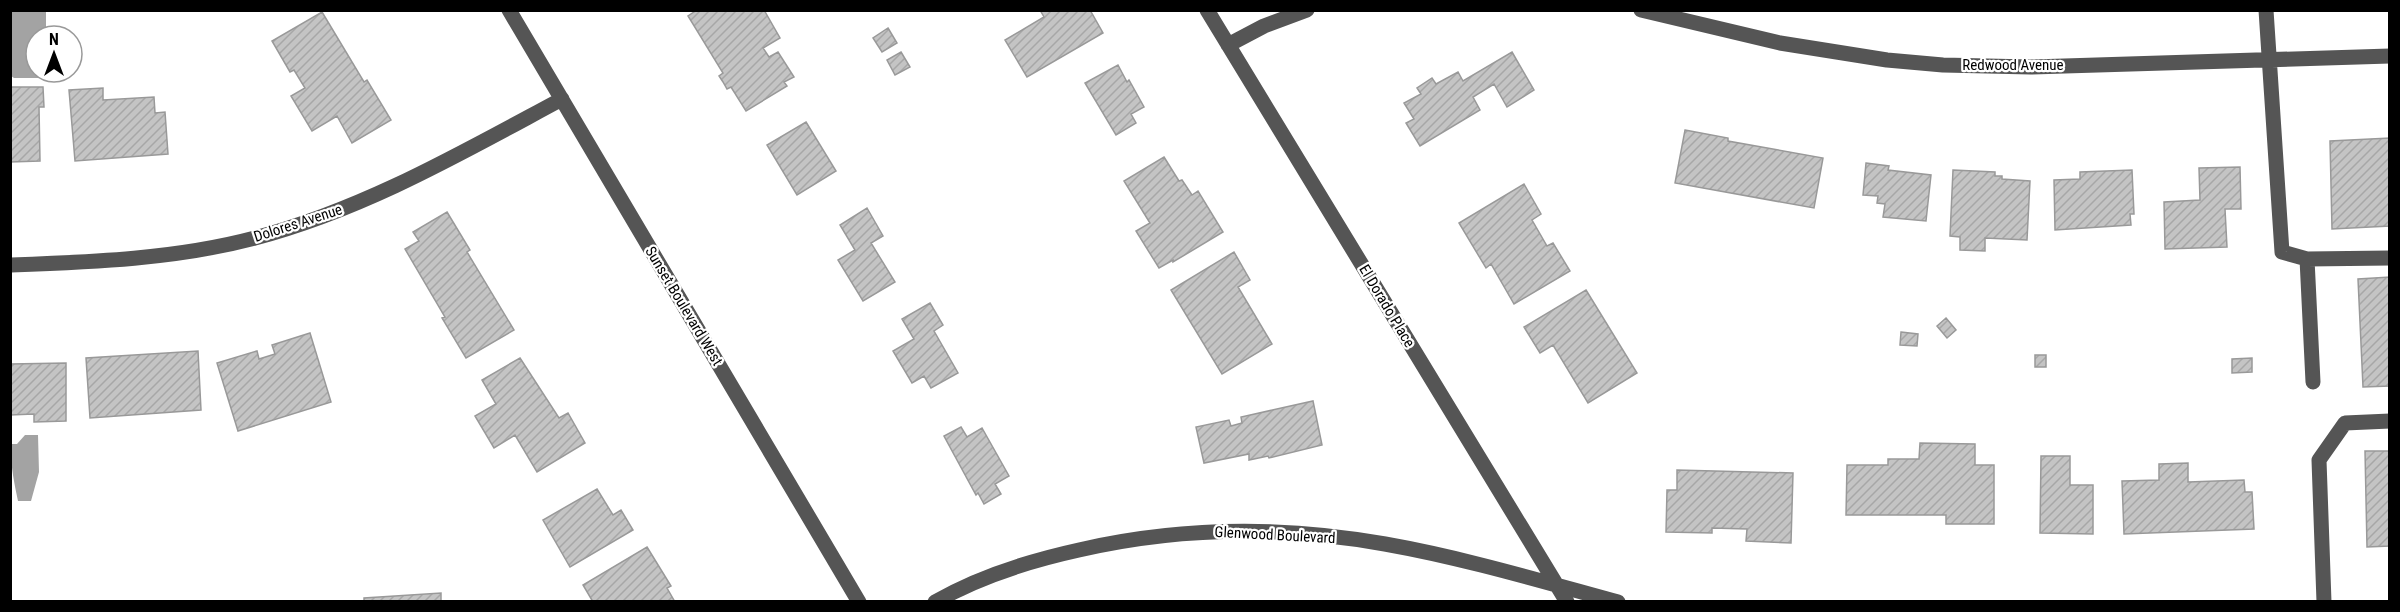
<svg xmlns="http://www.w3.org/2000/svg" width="2400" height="612" viewBox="0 0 2400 612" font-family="'Roboto Condensed',sans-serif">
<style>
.water{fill:#a3a3a3}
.building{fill:url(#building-hatch);stroke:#999;stroke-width:1.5}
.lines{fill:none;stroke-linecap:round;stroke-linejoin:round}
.minor{stroke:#555;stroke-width:15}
.labels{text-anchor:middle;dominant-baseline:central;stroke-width:4.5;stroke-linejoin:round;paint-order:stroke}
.street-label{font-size:15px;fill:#000;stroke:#fff}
</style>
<defs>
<pattern id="building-hatch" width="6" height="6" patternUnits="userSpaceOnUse" patternTransform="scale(1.5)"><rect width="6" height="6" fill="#c4c4c4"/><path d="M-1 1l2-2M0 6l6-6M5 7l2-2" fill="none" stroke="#a7a7a7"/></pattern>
</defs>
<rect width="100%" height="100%" fill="#fff"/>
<path class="water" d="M12,11l34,1v24h-10v36h9l-1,4 -4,2h-26l-3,-2z
M25,435h13l1,37 -8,29h-13c-4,-19 -8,-38 -7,-57h6z"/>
<path class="building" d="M697,10h67l16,28 -17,10 6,9 9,-5 16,25 -10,5 3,4 -41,25 -15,-24 -4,2 -4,-7 -4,-6 4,-3 -35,-57z
M1040,10h50l13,23 -76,44 -22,-37 39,-23z
M322,12l42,70 3,-2 24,40 -39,23 -15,-27 -25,15 -21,-35 14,-8 -11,-18 -4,2 -18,-31z
M888,28l9,15 -15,9 -9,-14z
M901,52l9,15 -15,8 -8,-15z
M1512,52l22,38 -27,17 -13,-23 -21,13 7,13 -60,36 -14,-23 8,-4 -10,-16 17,-9 -4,-6 15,-10 4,6 22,-12 5,9z
M1118,65l9,17 2,-2 15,27 -13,7 5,9 -20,12 -31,-52z
M10,87h33l1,20h-5l1,54 -30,1z
M103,88v12l51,-3 1,16 10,-1 3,42 -93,7 -6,-71z
M806,122l30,49 -39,24 -30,-50z
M1685,130l43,8v3l95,17 -9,50 -139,-25z
M2390,138v88l-58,3 -2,-88z
M1164,157l15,24 3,-1 10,15 6,-4 25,41 -50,30v-2l-14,8 -23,-37 14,-8 -26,-42z
M1866,163l23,3 -1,4 43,5 -5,46 -43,-4 2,-13 -8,-1 1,-7 -15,-1z
M2240,167l1,42h-16l2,38 -62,2 -1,-47 36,-2 -1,-32z
M1953,170l42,2v4h7v3l28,2 -3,59 -42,-2v13l-25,-1v-13l-10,-1z
M2132,170l2,44h-4l1,11 -76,5 -1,-50 26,-1v-7z
M1524,184l17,30 -9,6 15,26 6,-3 17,28 -56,33 -23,-40 -5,4 -27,-45z
M867,208l16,28 -12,7 24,39 -32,19 -25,-41 17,-10 -15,-25z
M447,212l23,38 -3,2 47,78 -48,28 -24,-40 3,-1 -40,-68 14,-8 -6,-9z
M1234,252l16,28 -12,7 34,57 -50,30 -51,-84z
M2390,277v109l-27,1 -5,-108z
M1586,290l51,83 -49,30 -35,-58 -13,8 -16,-26z
M930,303l13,22 -9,6 24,42 -27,15 -7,-12 -12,7 -19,-32 21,-12 -12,-20z
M1946,318l10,12 -9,8 -10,-12z
M1901,332l17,2 -1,12 -17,-1z
M310,333l21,69 -93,29 -21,-68 40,-12 2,8 16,-5 -3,-9z
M198,351l3,59 -111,8 -4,-60z
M2035,355h11v12h-11z
M520,358l39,60 9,-5 17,30 -48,29 -22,-37 -21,13 -19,-32 21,-12 -14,-24z
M2252,358v14l-20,1v-14z
M66,363v58l-32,1v-8l-24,1v-51z
M1313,401l9,44 -53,13 -1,-2 -19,4v-6l-45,9 -8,-36 33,-7 2,6 11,-3 -1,-6z
M961,427l6,10 15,-9 27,48 -14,8 6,10 -17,10 -6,-11 -2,2 -32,-59z
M1920,443l55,1v21h19v59h-48v-9h-100l1,-50h41v-6h31z
M2365,451h25v95l-23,1z
M2041,456h29v29h23v49l-53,-1z
M2188,463v19l56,-2 1,12h7l2,37 -130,5 -2,-53 37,-1v-16z
M1677,470l116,3 -2,70 -45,-2 1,-12 -35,-1v5l-46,-1 1,-42h10z
M597,489l16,26 8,-5 12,20 -63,37 -27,-47z
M647,547l24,39 -4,2 8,14h-82l-10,-17z
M441,593v9h-77v-4z"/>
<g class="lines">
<path class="minor" d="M509,10l350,592
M1207,10l360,592
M1641,10l139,33 107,17 56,5 88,2 359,-11
M2266,10l16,242 25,7 6,123
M1228,45l36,-19 43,-16
M2307,259l83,-1
M10,265c82,-3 166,-6 245,-27 110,-29 208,-86 307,-139
M935,602c45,-26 94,-41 144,-52 100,-23 205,-24 306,-6 79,14 156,37 233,58
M2324,602l-5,-142 26,-37 45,-2"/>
</g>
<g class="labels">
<g class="street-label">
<text x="2013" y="65">Redwood Avenue</text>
<text transform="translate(298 223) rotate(-18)">Dolores Avenue</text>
<text transform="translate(684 306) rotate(59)">Sunset Boulevard West</text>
<text transform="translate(1387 306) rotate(59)">El Dorado Place</text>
<text transform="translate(1275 535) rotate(3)">Glenwood Boulevard</text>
</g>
</g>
<rect width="2400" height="612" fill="none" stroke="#000000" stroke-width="24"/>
<g transform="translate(54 54)"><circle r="28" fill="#ffffff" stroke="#999999" stroke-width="1.5"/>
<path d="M0-4.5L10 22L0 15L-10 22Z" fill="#000000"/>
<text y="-9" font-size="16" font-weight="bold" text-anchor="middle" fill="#000000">N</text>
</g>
</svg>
